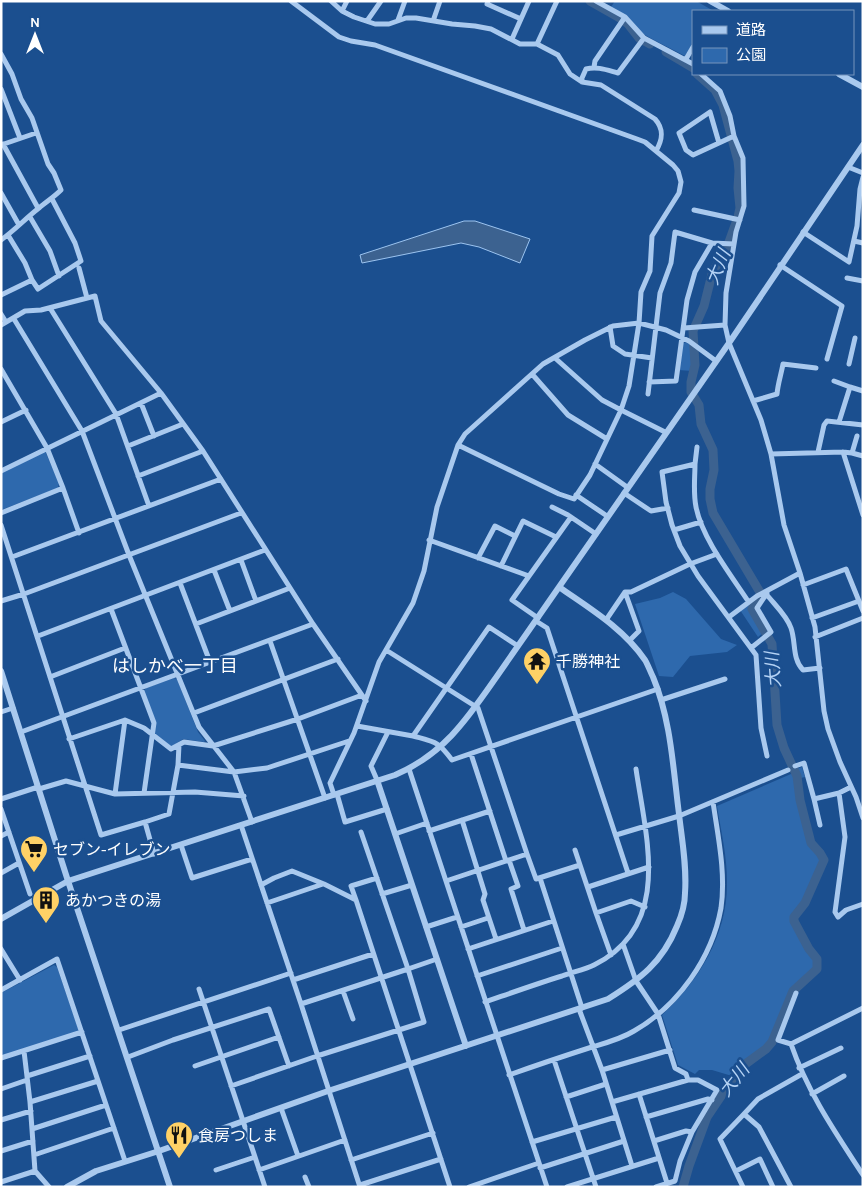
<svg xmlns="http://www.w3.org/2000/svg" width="864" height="1188" viewBox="0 0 864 1188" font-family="Karla,'Noto Sans JP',sans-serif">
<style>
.green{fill:#2e69ad}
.water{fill:#3c6290;stroke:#9cc4f0}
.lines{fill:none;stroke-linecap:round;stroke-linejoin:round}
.river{stroke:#3c6290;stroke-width:9}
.minor{stroke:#a9c9ee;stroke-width:5}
.tertiary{stroke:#a9c9ee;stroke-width:6}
.labels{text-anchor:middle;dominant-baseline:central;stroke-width:5;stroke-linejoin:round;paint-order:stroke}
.poi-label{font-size:16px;fill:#fff;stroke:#1b4f8f;text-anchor:start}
.water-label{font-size:18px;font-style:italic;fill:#b5d3f5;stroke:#1b4f8f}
.neighbourhood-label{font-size:18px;fill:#fff;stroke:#1b4f8f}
</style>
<rect width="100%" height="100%" fill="#1b4f8f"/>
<path class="green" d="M615,1h81l16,9 -19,1v32l-8,13 -33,-17 -12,-7 -11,-14 -18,-11z
M686,342l7,4v25l-15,-1 4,-26z
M45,451l14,32 -1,5 -57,22v-37z
M673,592l13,7 35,40 16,6 -10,7 -37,4 -17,21 -14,-1 -24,-72 25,-6z
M755,600l-5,9 14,23 -6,5 -18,-27z
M174,678l3,1 21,53 7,9 -1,1 -21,-3 -12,8 -16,-13 -11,-43 2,-3z
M802,767l3,10 -9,2 -2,5 15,59 11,14 2,5 -16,36 -14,22 15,28 10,12 -1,8 -24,23 -21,50 -6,7 -14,9 -12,10 -7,9 -20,-6h-13l-4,4 -17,-9 -16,-50c37,-34 66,-81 65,-133 0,-26 -6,-51 -10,-76l74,-32v-3z
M54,965l3,2 22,64 -78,26v-64z"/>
<path class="water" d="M464,221h11l55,18 -10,24 -41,-16 -18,-4 -99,20 -2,-8z"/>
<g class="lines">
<path class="river" d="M590,1l30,17 8,6 11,14 11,6
M666,52l27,16
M683,1187l6,-21 18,-49 33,-49 26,-19 6,-7 21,-51 24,-22v-10l-8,-10 -15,-28v-4l11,-14 19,-43 -4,-7 -9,-10 -11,-43 -3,-24 -13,-28 -7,-23 -5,-81 -20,-35 9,-12v-3l-48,-81 -3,-14v-10l4,-19 -1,-20 -12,-26 -2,-19 -8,-13v-10l4,-17 -2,-34 11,-25 8,-32 17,-32 9,-25 2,-9 -2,-20 1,-17 -1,-10 -15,-56 -8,-15 -18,-16"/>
<path class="minor" d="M291,1l48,36 12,4 24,4 262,94 8,3 28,23 5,6 3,11 -2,11 -27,43 -2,35 -9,21 -2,31 -10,63 -8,24 44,22
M331,1l11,10 12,6 21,7h14l17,-6h10l36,6 23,2 16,3 29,15h17l21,11 12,19 12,8 19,3 54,34c9,10 8,20 1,32
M488,1l-1,3 34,15
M596,1l29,16 19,21 49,26
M342,11l5,-10
M398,20l7,-19
M367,21l14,-20
M433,21l7,-20
M512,39l17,-38
M537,44l20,-43
M1,54l11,20 9,25 11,19 16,46 6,9 7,17c-7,7 -15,12 -22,18 -13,10 -24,22 -38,32
M686,59l7,-12
M594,67l1,-6 30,-44
M701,74l19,17 10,25 4,20 9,22 1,48 -8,26 -10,61 -1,32 4,18 32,77 10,34 13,71 16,48 15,54 9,84 4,18 12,33 16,35 7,21
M582,82v-4l4,-9c11,-3 21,1 32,4l26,-35
M1,89l19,49
M710,112l9,31 -26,12 -7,-5 -7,-17z
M719,143l15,-7
M3,144l35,64
M1,145l35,-12
M848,167l15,6
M1,193l18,32
M694,210l46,10
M30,217l20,34 9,25
M803,232l46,30 8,-36 3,-37 3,-12
M8,235l17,28 7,17 6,9 43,-28 -6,-18 -23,-44
M854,241l9,2
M780,265l62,41 -15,53
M79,268l8,30
M847,278l16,3
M1,295l31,-15
M50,308l66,106 33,92
M1,314l5,8
M14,319l68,112 47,124 70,172 35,45 18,50
M1,325l24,-14 16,-1 54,-14 6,25 60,72 42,58 110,173 53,77
M610,327l3,19 12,8 27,4
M684,328l41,-3
M849,364l6,-26
M1,369l46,79 16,40 16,45
M532,374l36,41 39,24
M834,381l16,6
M649,382l27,-1 11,-81 8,-28 17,-29 22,1
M648,394l12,-101 11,-30 4,-31 37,11
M753,401l24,-7c1,-11 4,-19 6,-30l33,4
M141,403l13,33
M1,422l25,-12
M839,422l11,-35 13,4
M458,445l101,49 15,5 16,-24 31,-65 -19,-10 -47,-42
M128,446l55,-22
M818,452l6,-27 3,-4 36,4
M843,452l20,63
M852,453l5,-17
M771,454l72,-2 9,1 11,3
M595,464l32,23
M695,464l2,-17
M1,471l160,-78
M138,476l65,-25
M624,493l27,18 17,-3
M576,495l31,21
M552,507l16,8 28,19
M1,513l62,-25
M1,525l100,310 44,-13
M674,530l27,-8
M429,540l100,36
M12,557l209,-78
M478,558l17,-32 20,10
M241,560l15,41
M501,566l22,-45 33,16
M214,570l16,41
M180,583l30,79
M803,585l43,-16 17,42
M625,592l14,39 -9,9
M767,595c8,10 20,21 24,33 5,14 1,31 12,42l17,-2
M1,601l23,-7 217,-81
M748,601c-17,-26 -46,-63 -52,-94 -3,-15 -1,-29 -1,-43l-33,8 4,30 6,23 8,21 18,30 58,79 5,73 6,28
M111,609l43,114 -10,70
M729,617l28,-21 43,-23
M538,618l-26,-18 59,-83
M812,618l47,-17
M606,620l19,-28h6l59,-28 27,-10
M536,621l11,7 81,245
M196,624l94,-36
M38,636l227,-86
M815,637l48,-19
M270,641l55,157
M751,648l20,-16 -14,-24 10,-15
M386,650l92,58 49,146 9,25 44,-14
M50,677l75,-29
M661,700l64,-21
M1,712l12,-4
M194,713l144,-54
M357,726l56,10 76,-109 29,19
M21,732l292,-108
M413,736c22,6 25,5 39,24l206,-71
M69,739l56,-19 19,8 27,21 13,-7 29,4 85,-27 64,-24
M471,754l35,107
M178,765l56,7 33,-4 82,-27
M795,766l9,-3 10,36 25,-6 12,-6
M409,769l138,418
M377,780l-6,-14 17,-34
M39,789l27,-8 49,13 80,-2 49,4
M839,793l6,44 -10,75 3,5 8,-7 17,-6
M115,794l10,-74
M337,794l8,28 42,-13
M334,795l-4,-12 24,-50 25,-71 34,-59 11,-32 13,-64 21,-62 7,-11 78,-70 42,-24 28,-14 26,-3 27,7 23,11 27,20
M1,799l37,-12
M814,799l6,26
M1,809l29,85
M462,820l23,74 -2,6 13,39
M241,825l60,179 59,183
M429,831l61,-20
M395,834l32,-11
M616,835l63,-19 109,-46
M1,836l8,-4
M181,845l11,33 60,-19
M575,850l21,63 35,-12 14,6
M154,854l-9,-32 24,-8 9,-49 1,-20
M509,860l9,26 -7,3 13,41
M1,873l18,-10
M540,878l42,130
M446,881l81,-27
M261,885l13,-7 18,-7 32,13 32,16 94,287
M588,887l61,-20
M382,894l30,-9
M356,900l-5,-14 26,-8
M267,903l56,-19
M596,913l15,42
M426,927l31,-10
M461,927l27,-9
M623,944l13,37 22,33 17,54 11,6 2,6
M1,949l19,31
M468,949l85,-28
M477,976l85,-28
M293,980l80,-26
M199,989l66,198
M1,990l56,-31 68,202
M343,991l10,28
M485,1002c26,-9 51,-18 77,-26 10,-4 22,-6 32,-11 79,-39 52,-127 42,-196
M301,1004l107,-35 -47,-137
M863,1008l-72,36c17,49 44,88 72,131
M579,1009l23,61 30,96
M119,1030l172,-57
M791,1044l-13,-4 18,-47
M24,1051l6,51 5,69 14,16
M128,1057l45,-17 96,-31 20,57
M1,1058l81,-26
M554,1060l42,127
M195,1066l84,-29
M799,1068l42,-20
M602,1070l68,-20
M509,1075c28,-10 55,-19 83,-28 14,-4 29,-8 42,-16 44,-25 78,-73 87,-123 5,-35 -3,-71 -8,-106
M27,1076l63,-20
M231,1086l86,-30 107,-34 -16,-53 29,-10
M1,1089l26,-9
M639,1094l28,89
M812,1094l32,-18
M566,1097l40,-13
M30,1102l68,-21
M612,1102l76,-22h10l19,10 -25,42 -12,29 -5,20 -19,6
M281,1108l17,48
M646,1117l62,-18 4,1
M1,1120l30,-9
M32,1129l74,-24
M654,1141l32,-10 6,1
M532,1142l84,-25
M1,1151l32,-10
M34,1155l80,-27
M351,1160l82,-27
M540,1168l84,-27
M216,1170l39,-13
M259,1170l86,-30
M736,1171l24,-12 13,28
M305,1177l4,10
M1,1182l34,-11
M360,1185l81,-26
M469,1187l70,-24
M567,1187l92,-29
M743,1187l-23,-48 24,-25
M791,1187l-32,-60 -15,-13 14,-15 44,-25"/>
<path class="tertiary" d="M710,1l18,10
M839,74l24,13
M1,671l67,210 102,306
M377,780l89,266
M1,919l67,-38 327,-106c52,-22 76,-62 107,-106 19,-27 38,-55 57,-82
M67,1187l29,-16 63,-20 169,-60 280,-92c32,-20 54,-36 69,-73 4,-9 8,-22 8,-33 2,-26 -3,-53 -6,-79 -6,-46 -8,-94 -26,-137 -3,-6 -5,-12 -8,-17 -22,-32 -56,-52 -86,-73l170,-244 134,-198"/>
</g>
<defs>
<g id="temple-pin" transform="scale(1.4375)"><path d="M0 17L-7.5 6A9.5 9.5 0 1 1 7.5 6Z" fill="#ffd166" stroke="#1b4f8f"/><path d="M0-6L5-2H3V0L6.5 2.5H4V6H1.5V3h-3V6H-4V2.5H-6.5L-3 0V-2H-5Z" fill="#111"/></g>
<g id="supermarket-pin" transform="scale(1.4375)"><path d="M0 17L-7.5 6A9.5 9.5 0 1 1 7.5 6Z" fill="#ffd166" stroke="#1b4f8f"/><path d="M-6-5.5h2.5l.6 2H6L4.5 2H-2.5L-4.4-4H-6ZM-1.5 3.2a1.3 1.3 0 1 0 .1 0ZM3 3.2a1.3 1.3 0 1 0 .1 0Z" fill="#111"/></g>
<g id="building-pin" transform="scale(1.4375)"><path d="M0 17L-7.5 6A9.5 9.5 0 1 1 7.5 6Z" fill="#ffd166" stroke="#1b4f8f"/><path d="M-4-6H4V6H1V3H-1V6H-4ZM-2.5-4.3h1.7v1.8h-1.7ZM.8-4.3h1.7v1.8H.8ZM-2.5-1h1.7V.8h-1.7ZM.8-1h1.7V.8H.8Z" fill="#111"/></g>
<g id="restaurant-pin" transform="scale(1.4375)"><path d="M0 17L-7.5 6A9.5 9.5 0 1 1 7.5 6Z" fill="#ffd166" stroke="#1b4f8f"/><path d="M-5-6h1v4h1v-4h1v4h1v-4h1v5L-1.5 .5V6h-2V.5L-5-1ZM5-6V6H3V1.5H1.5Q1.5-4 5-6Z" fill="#111"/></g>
</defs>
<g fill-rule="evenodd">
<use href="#temple-pin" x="537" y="661"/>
<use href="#supermarket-pin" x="34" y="849"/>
<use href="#building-pin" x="46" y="900"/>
<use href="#restaurant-pin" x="179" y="1135"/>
</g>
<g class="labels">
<g class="poi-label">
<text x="556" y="661">千勝神社</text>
<text x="53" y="849">セブン-イレブン</text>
<text x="65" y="900">あかつきの湯</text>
<text x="198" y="1135">食房つしま</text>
</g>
<g class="water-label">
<text transform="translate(718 267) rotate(-67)">大川</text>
<text transform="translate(773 670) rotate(-94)">大川</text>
<text transform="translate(734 1080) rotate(-51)">大川</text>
</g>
<g class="neighbourhood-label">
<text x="175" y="666">はしかべ一丁目</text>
</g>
</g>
<rect width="864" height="1188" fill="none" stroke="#ffffff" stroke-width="5"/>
<rect x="692" y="10" width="162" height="65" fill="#1b4f8f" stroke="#7695bc"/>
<rect x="702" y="26" width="25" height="8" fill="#a9c9ee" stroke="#7695bc"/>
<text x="736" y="35" font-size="15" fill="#ffffff">道路</text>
<rect x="702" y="48" width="25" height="15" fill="#2e69ad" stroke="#7695bc"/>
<text x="736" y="60" font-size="15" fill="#ffffff">公園</text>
<g transform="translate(35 35)" stroke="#1b4f8f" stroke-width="4" paint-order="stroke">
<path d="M0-4L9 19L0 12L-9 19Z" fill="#ffffff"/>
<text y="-8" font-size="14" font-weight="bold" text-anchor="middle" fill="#ffffff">N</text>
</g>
</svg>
